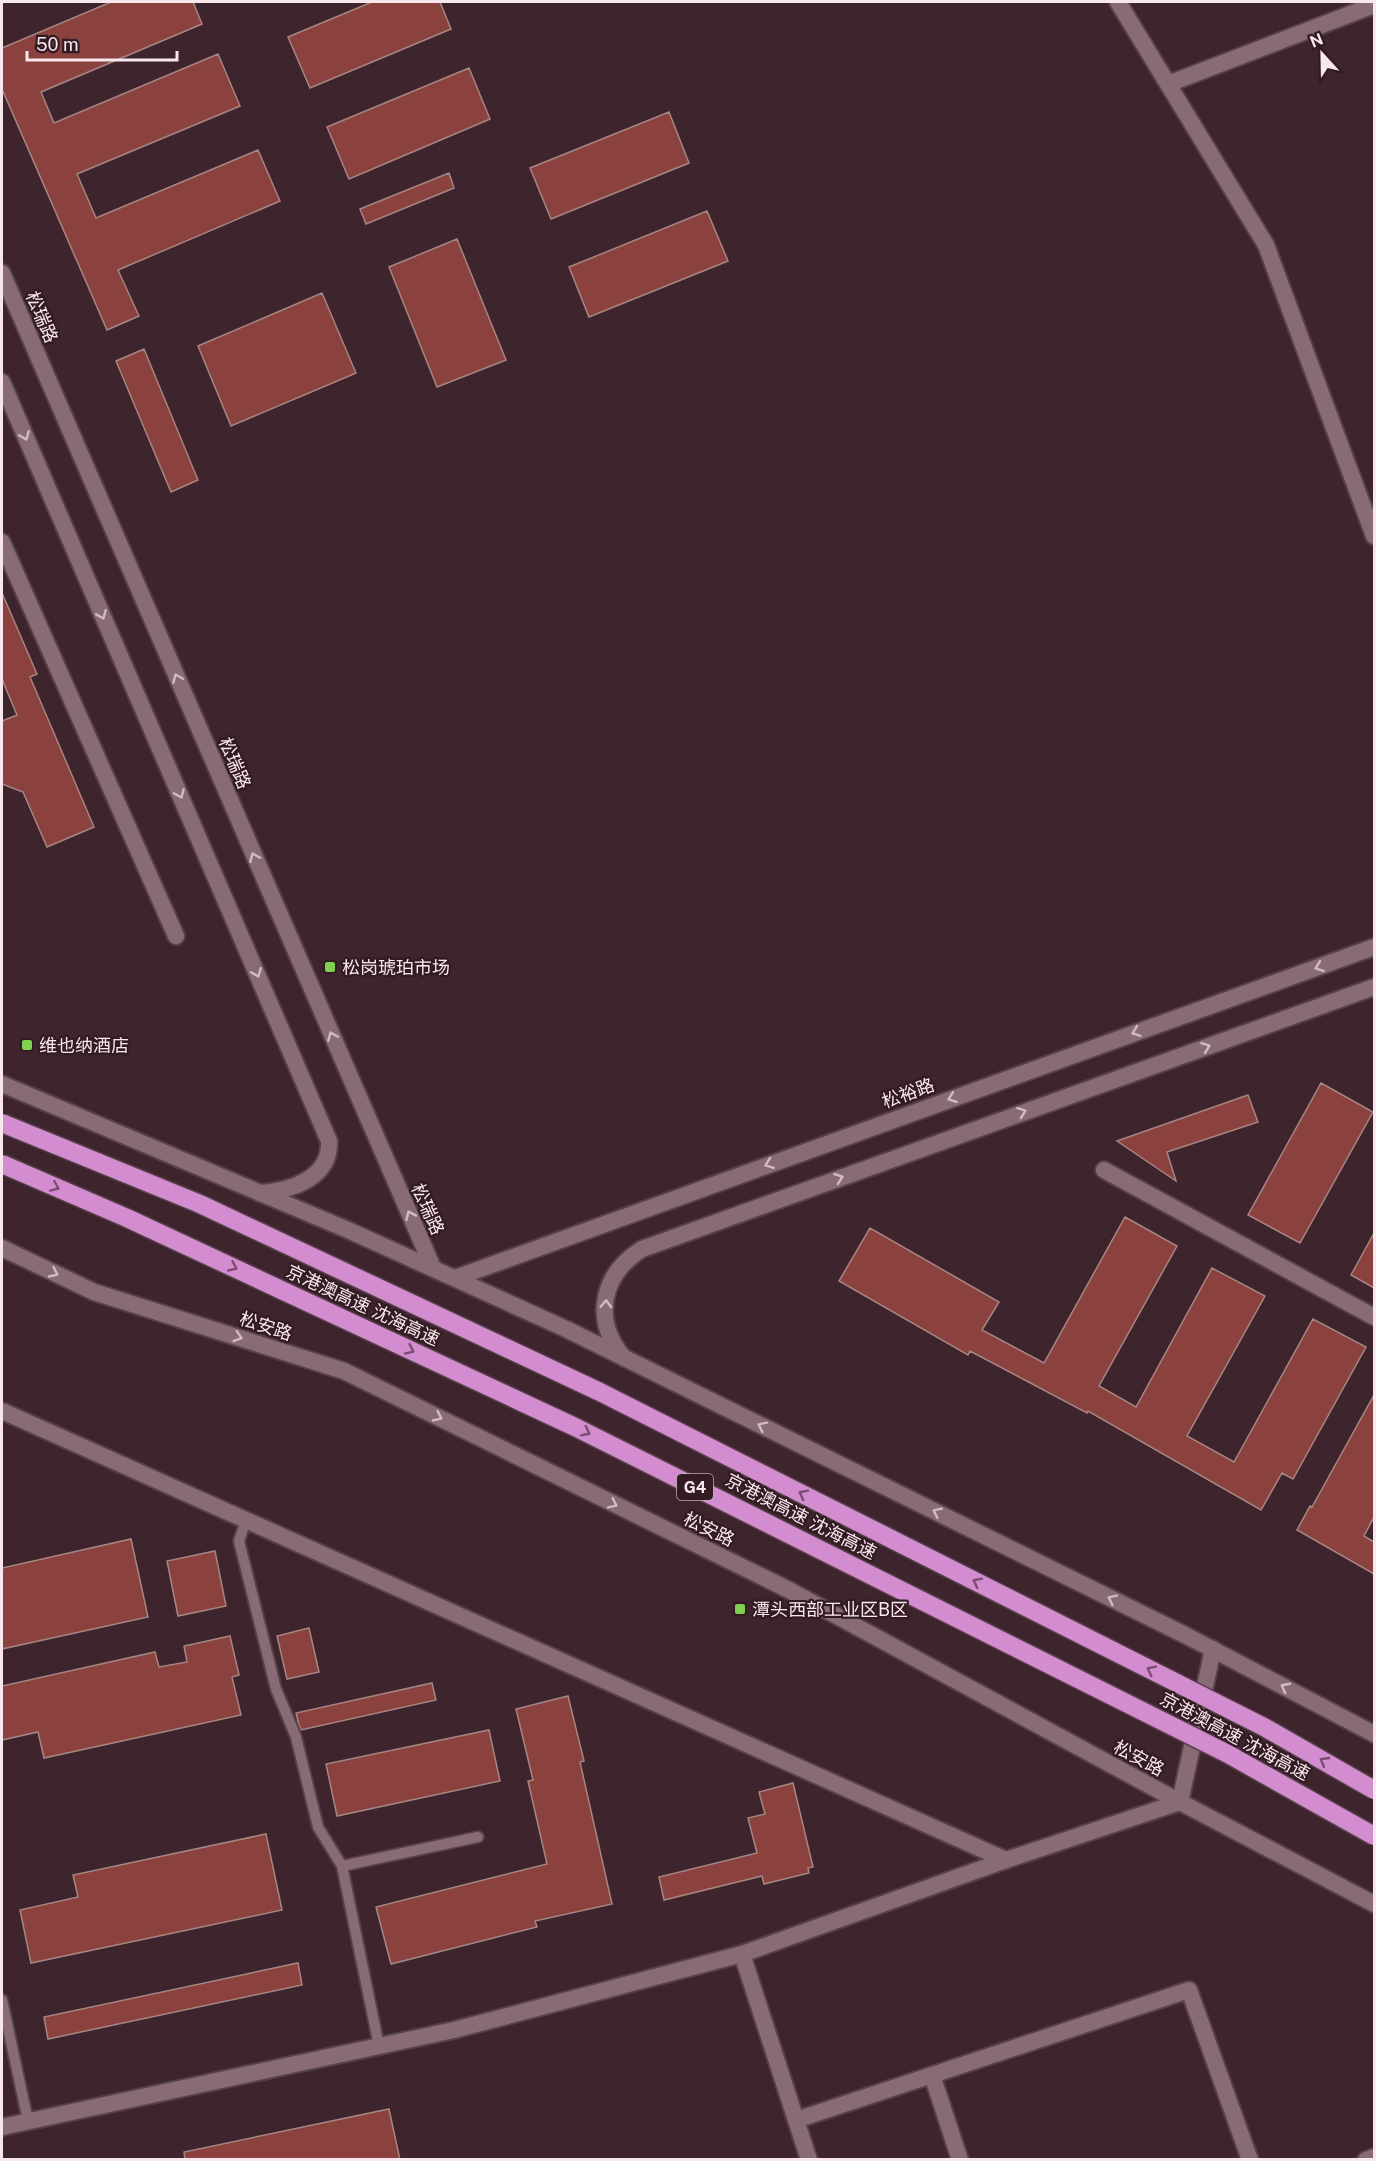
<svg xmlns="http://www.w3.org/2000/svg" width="1376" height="2161" viewBox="0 0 1376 2161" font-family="'Public Sans','Noto Sans SC',sans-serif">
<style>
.building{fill:#8b423e;stroke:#a68683;stroke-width:1.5}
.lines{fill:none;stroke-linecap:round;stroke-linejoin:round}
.service-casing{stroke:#564149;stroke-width:14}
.minor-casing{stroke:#564149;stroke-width:20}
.tertiary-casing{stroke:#564149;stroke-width:20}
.secondary-casing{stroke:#564149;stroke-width:20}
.service{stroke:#886b74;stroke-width:10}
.minor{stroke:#886b74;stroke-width:16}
.tertiary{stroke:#886b74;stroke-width:16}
.secondary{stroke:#886b74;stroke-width:16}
.motorway-bridge-casing{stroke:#564149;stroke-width:21;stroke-linecap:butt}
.motorway-bridge{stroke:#d48cd0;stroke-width:18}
.oneway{stroke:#d1bcc2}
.oneway2{stroke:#7b4e71}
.poi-dot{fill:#81d050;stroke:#321b23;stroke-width:2}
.labels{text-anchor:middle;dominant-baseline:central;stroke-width:4.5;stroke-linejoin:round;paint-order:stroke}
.shield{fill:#321b23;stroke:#bdaab0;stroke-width:1.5}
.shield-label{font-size:16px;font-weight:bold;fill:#f8e7ec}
.street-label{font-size:18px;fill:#f8e7ec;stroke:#321b23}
.poi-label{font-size:18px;fill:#f8e7ec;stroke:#321b23;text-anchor:start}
</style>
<rect width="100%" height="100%" fill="#3d242d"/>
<path class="building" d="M111,2h82l9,22 -161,68 13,31 164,-69 22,52 -163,68 19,44 162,-68 22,51 -162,69 21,46 -32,14 -105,-241v-41z
M372,2h68l11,27 -141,59 -22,-51z
M469,68l21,51 -141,60 -22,-52z
M669,112l20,51 -138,56 -21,-51z
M449,173l5,15 -88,36 -6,-15z
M707,211l21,50 -139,56 -20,-50z
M457,239l49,121 -69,27 -48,-120z
M322,293l34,80 -125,53 -33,-80z
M144,349l54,131 -27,12 -55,-131z
M2,593l35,81 -7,3 64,150 -47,20 -24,-55 -21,-8v-63l15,-6 -15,-36z
M1321,1083l52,29 -73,131 -52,-28z
M1248,1095l10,27 -91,30 9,29 -59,-40z
M1125,1217l52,29 -78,140 37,21 76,-139 53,28 -78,140 47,26 79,-143 53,28 -73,132 -11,-6 -21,37 -173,-99 -1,2 -117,-62 -2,4 -129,-74 31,-53 129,74 -17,28 62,33z
M1374,1233v55l-23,-13z
M1374,1395v122l-10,19 10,6v32l-77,-44 13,-24 2,1z
M131,1539l17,78 -146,32v-81z
M215,1551l11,55 -48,10 -11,-55z
M309,1628l10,44 -32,7 -10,-43z
M230,1636l9,39 -7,2 9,38 -197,43 -6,-26 -36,8v-54l153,-34 4,15 28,-5 -3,-16z
M432,1683l4,17 -135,30 -2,-5 -3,-12z
M568,1696l16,65 -4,1 32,142 -77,17 2,6 -146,37 -15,-57 171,-43 -19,-83 5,-1 -17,-71z
M489,1730l11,51 -163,35 -11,-52z
M793,1783l20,84 -5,1 1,5 -45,11 -2,-8 -98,24 -5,-23 98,-24 -9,-35 17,-4 -6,-22z
M266,1834l16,76 -251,53 -11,-53 58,-13 -5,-22z
M298,1963l4,22 -254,54 -4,-22z
M389,2109l11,51h-215l-1,-8z"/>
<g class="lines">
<g class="service-casing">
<path id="service" d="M246,1520l-7,21 37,148 20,48 22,90 24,39
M2,2000l26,121
M379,2046l-37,-180 136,-29"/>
</g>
<g class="minor-casing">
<path id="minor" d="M1118,2l148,243 108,291
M1168,84l206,-79
M2,542l174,394
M1104,1170l270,147
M2,1411l1004,449
M742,1954l67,206
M932,2075l28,85
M796,2120l393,-130 61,170
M1366,2160l8,-3"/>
</g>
<g class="tertiary-casing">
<path id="tertiary" d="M2,273l431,995
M2,382l327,759c2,37 -38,50 -69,52
M455,1278l919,-331
M624,1358c-32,-38 -23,-83 18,-109l732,-262
M2,2127l452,-97 288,-76 264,-94 174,-58 33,-153"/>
</g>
<g class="secondary-casing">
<path id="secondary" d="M2,1084l346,146 218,99 621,307 187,98
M2,1248l92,44 250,79 445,219 391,212 194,102"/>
</g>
<use href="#service" class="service"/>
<use href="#minor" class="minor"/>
<use href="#tertiary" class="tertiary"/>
<use href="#secondary" class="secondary"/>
<g class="motorway-bridge-casing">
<path id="motorway-bridge" d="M2,1123l198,81 400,188 664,335 110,63
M2,1164l125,54 448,209 653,327 146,82"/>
</g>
<use href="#motorway-bridge" class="motorway-bridge"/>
</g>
<defs><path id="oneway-chevron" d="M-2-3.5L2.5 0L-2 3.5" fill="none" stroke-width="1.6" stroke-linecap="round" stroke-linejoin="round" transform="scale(1.5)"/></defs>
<g class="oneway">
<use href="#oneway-chevron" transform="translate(25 436) rotate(67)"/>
<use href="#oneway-chevron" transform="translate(102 615) rotate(67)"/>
<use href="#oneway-chevron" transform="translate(177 678) rotate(-113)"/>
<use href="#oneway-chevron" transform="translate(180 794) rotate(67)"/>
<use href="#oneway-chevron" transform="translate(254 857) rotate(-113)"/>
<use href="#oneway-chevron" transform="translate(1319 967) rotate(160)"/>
<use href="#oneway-chevron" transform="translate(257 973) rotate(67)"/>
<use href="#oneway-chevron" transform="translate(1136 1032) rotate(160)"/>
<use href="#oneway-chevron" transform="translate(332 1036) rotate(-113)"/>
<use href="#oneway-chevron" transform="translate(1206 1047) rotate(-20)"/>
<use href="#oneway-chevron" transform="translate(952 1098) rotate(160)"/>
<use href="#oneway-chevron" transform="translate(1022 1112) rotate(-20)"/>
<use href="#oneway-chevron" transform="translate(769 1164) rotate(160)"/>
<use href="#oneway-chevron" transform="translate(839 1178) rotate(-20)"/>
<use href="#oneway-chevron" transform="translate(410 1215) rotate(-114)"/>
<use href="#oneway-chevron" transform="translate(54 1273) rotate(25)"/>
<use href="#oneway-chevron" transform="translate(606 1304) rotate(-88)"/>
<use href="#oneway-chevron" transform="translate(238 1337) rotate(18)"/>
<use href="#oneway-chevron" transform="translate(438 1417) rotate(26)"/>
<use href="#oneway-chevron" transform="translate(762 1426) rotate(-154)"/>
<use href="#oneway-chevron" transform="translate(613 1504) rotate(26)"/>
<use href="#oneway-chevron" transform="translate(937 1512) rotate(-154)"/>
<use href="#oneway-chevron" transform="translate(1112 1599) rotate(-154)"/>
<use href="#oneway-chevron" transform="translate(1285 1687) rotate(-152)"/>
</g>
<g class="oneway2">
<use href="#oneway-chevron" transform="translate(55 1187) rotate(23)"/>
<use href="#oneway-chevron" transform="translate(233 1267) rotate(25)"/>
<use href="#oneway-chevron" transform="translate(410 1350) rotate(25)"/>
<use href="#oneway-chevron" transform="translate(586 1432) rotate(27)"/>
<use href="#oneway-chevron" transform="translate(803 1494) rotate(-153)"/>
<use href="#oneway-chevron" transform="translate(977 1582) rotate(-153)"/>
<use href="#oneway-chevron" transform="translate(1151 1670) rotate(-153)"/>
<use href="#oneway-chevron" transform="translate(1324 1761) rotate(-150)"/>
</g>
<g class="poi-dot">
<rect x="324" y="961" width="12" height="12" rx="3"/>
<rect x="21" y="1039" width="12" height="12" rx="3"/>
<rect x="734" y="1603" width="12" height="12" rx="3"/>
</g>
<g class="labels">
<rect class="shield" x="677" y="1474" width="36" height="26" rx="4.5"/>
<g class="shield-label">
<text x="695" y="1487">G4</text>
</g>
<g class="street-label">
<text transform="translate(42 317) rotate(67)">松瑞路</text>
<text transform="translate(235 763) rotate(67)">松瑞路</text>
<text transform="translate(908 1093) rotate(-20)">松裕路</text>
<text transform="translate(428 1209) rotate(66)">松瑞路</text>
<text transform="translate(363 1305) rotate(25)">京港澳高速 沈海高速</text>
<text transform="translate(266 1326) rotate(18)">松安路</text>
<text transform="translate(801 1516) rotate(27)">京港澳高速 沈海高速</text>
<text transform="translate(709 1529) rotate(26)">松安路</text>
<text transform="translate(1235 1736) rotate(28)">京港澳高速 沈海高速</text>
<text transform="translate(1139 1758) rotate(28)">松安路</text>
</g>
<g class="poi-label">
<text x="342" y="967">松岗琥珀市场</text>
<text x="39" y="1045">维也纳酒店</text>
<text x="752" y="1609">潭头西部工业区B区</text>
</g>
</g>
<rect width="1376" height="2161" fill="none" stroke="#f8e7ec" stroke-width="6"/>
<g transform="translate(1322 54) rotate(338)" stroke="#321b23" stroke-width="4.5" paint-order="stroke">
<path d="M0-4.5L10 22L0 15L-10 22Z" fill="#f8e7ec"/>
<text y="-9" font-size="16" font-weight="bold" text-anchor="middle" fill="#f8e7ec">N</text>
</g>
<path d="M27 51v9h150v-9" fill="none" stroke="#f8e7ec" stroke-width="3"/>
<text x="36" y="51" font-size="18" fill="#f8e7ec" stroke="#321b23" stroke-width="4.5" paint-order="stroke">50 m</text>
</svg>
